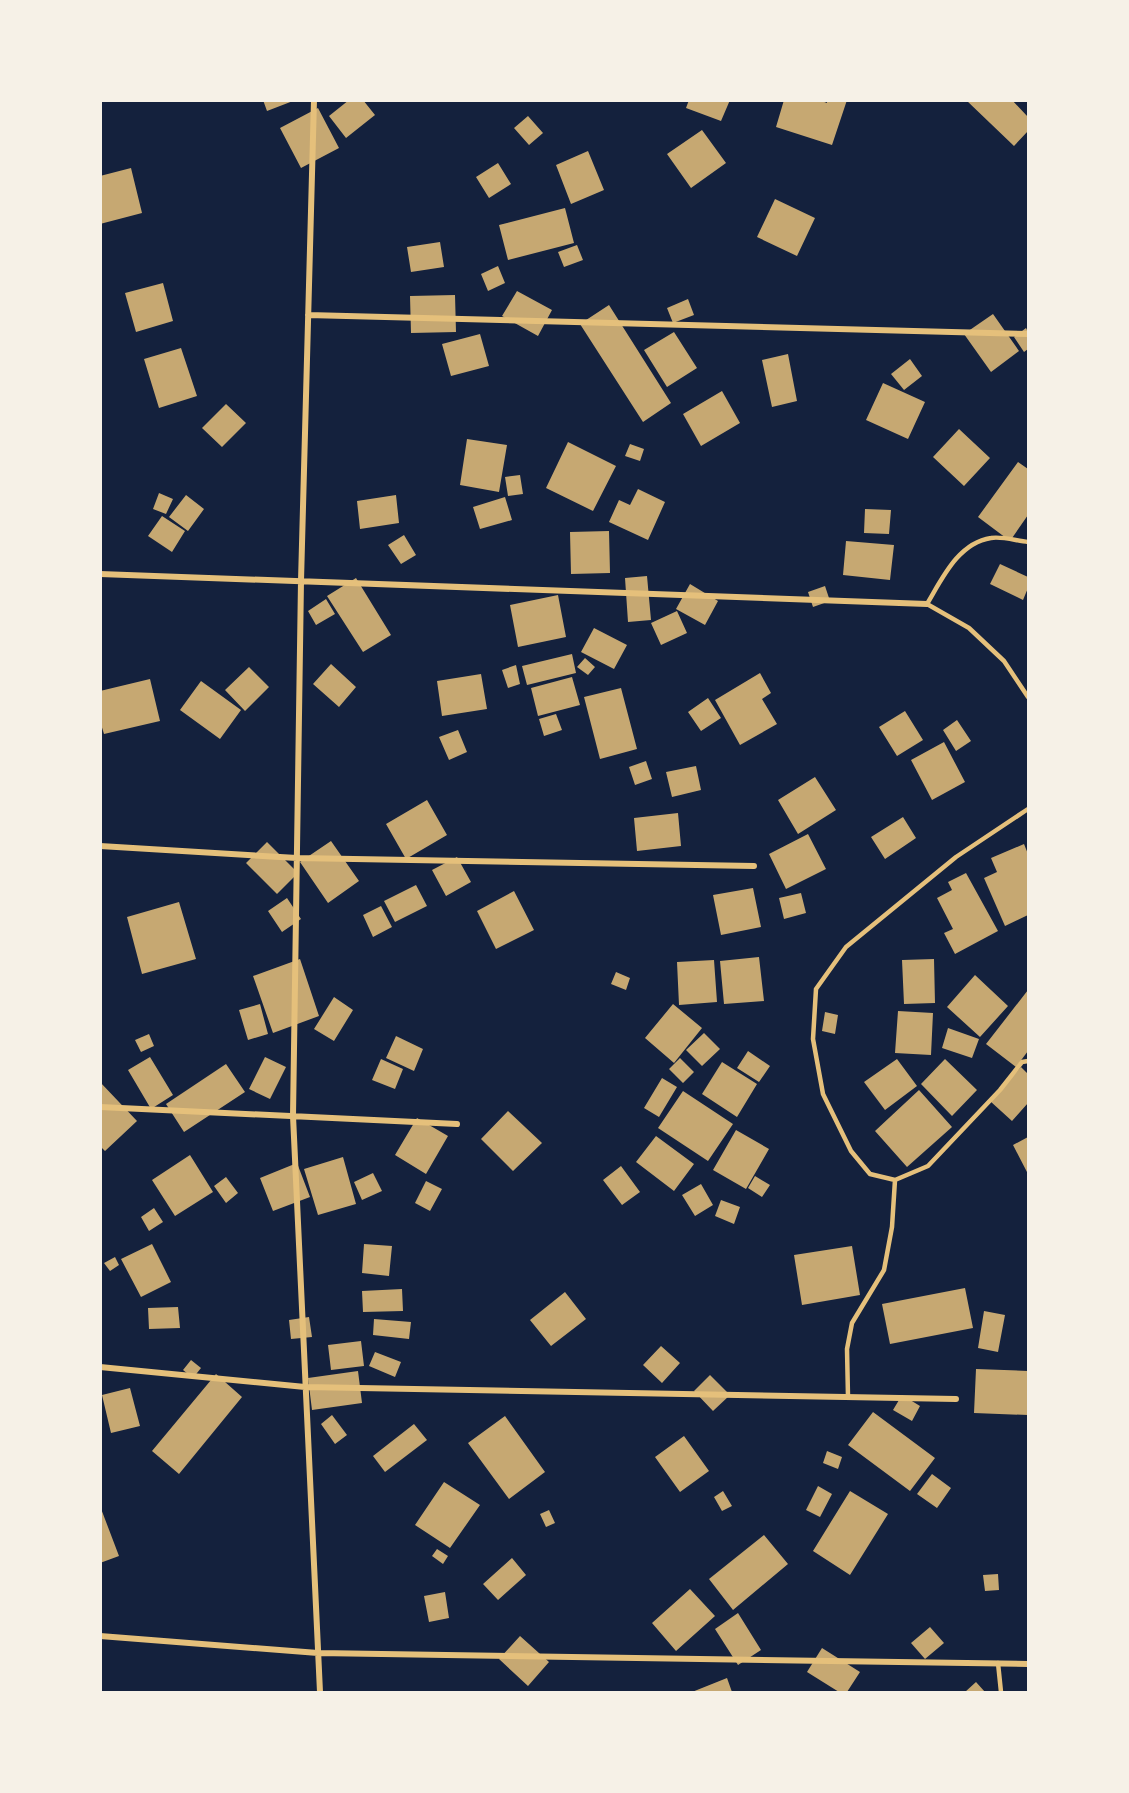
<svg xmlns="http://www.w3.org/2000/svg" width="1129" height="1793" viewBox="0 0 1129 1793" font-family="'Zilla Slab',serif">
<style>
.building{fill:#c6a872}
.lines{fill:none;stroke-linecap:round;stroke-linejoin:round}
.service{stroke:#e5c07b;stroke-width:4.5}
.minor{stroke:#e5c07b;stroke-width:6}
</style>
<rect width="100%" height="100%" fill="#14213d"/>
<path class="building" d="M263,100h30v1l-26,10z
M349,100h14l12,15 -29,23 -17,-22z
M689,100h41l-9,21 -35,-13z
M784,100h35l8,3v-3h20l-15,45 -56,-18z
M966,100h46l16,17v14l-14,15z
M318,108l21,40 -38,20 -21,-40z
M528,116l15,17 -14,12 -15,-17z
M702,130l24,33 -35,25 -24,-34z
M588,151l16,39 -33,14 -15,-39z
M498,163l13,21 -22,14 -13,-21z
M131,168l11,45 -42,11v-48z
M775,199l40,19 -18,38 -40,-19z
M565,208l9,35 -66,17 -9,-35z
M440,242l4,25 -33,5 -4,-25z
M577,245l6,15 -19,7 -6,-15z
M498,266l7,17 -17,8 -7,-17z
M163,283l10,38 -37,11 -11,-39z
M517,291l35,19 -14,26 -36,-20z
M455,295l1,37 -45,1 -1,-37z
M688,299l6,16 -21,8 -6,-15z
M609,305l62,98 -28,19 -63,-98z
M993,314l26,37 -28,21 -27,-38z
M1026,328l2,4v17l-4,3 -10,-15z
M674,332l23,36 -30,19 -23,-37z
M480,334l9,32 -38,10 -9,-32z
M181,348l16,48 -38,12 -15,-49z
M788,354l9,47 -25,6 -10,-47z
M910,359l12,17 -18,14 -13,-16z
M883,383l42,19 -17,37 -42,-19z
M722,391l18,32 -39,23 -18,-32z
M226,404l20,19 -24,24 -20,-19z
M959,429l31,29 -26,28 -31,-29z
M467,439l40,6 -8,47 -39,-7z
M568,442l48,24 -23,45 -47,-23z
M630,444l14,5 -4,12 -15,-5z
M1018,462l10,7v46l-18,26 -32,-24z
M520,475l3,19 -15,2 -3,-19z
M638,489l27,13 -17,38 -39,-18 10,-22 11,5z
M159,493l14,6 -7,15 -13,-5z
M186,495l18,14 -16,22 -19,-14z
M396,495l3,28 -39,6 -3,-28z
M505,497l7,23 -32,9 -7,-22z
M865,509l26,1 -2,24 -25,-1z
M162,516l23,15 -13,21 -24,-16z
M609,531l1,42 -39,1 -1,-42z
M404,535l12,20 -15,9 -13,-19z
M846,541l48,4 -4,35 -47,-5z
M1000,564l28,13v11l-5,12 -33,-16z
M647,576l4,44 -23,2 -3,-44z
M356,578l35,57 -28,17 -36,-56z
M690,584l28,17 -13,24 -29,-16z
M825,586l5,15 -17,6 -5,-15z
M558,595l8,42 -48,10 -8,-42z
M326,599l9,15 -19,11 -8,-14z
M677,611l10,22 -26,12 -10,-22z
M594,628l33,17 -13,24 -33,-17z
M572,654l4,19 -49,12 -5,-19z
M585,658l10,9 -7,8 -11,-8z
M331,664l25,23 -17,20 -26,-23z
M516,665l4,19 -12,4 -6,-18z
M249,667l20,20 -24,24 -20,-21z
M760,673l11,20 -9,6 15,25 -37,21 -25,-45z
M481,674l6,35 -45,7 -5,-35z
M572,677l8,28 -42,11 -7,-28z
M150,679l10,42 -56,13 -4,-13v-30z
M201,681l40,29 -21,29 -40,-29z
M621,688l16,61 -37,10 -16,-62z
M708,698l13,20 -20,13 -13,-19z
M905,711l18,29 -26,16 -18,-29z
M556,714l6,16 -18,6 -5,-17z
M957,720l14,21 -15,10 -13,-21z
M458,730l9,22 -18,8 -10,-23z
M944,742l21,40 -33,18 -21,-40z
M646,761l6,18 -17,6 -6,-18z
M696,766l5,24 -29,7 -6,-25z
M815,777l21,33 -38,24 -20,-34z
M427,800l20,35 -41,24 -20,-35z
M678,813l3,33 -44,5 -3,-33z
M903,817l13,21 -31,21 -14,-22z
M808,834l18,35 -40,20 -17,-35z
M331,841l28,40 -31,22 -28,-41z
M267,842l31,31 -21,21 -31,-31z
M1024,844l4,10v61l-23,11 -21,-48 13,-6 -6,-14z
M457,857l14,25 -25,14 -14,-26z
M966,873l32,58 -43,23 -11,-21 9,-4 -16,-31 15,-8 -4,-8z
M416,885l11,21 -32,16 -11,-21z
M753,888l8,39 -40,8 -8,-40z
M514,891l20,39 -38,19 -19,-38z
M801,893l5,20 -22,6 -5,-21z
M287,898l14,21 -19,13 -14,-21z
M179,902l17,57 -54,15 -15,-57z
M381,906l11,21 -19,10 -10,-22z
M759,957l5,44 -40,3 -4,-43z
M300,959l19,57 -46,17 -20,-57z
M934,959l1,44 -31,1 -2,-44z
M714,960l3,42 -38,3 -2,-43z
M616,972l14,6 -4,12 -15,-6z
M975,975l33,31 -28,31 -33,-30z
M1028,990v61l-12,16 -30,-23z
M334,997l19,13 -19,31 -20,-12z
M260,1004l8,30 -20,6 -9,-30z
M673,1004l29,24 -28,35 -29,-25z
M898,1011l35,2 -2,42 -36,-2z
M825,1012l13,3 -3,19 -13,-3z
M948,1028l31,11 -7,19 -30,-10z
M704,1033l16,16 -18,17 -16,-16z
M149,1034l5,12 -13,6 -6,-12z
M396,1036l27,13 -9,22 -28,-13z
M748,1051l22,15 -11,16 -22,-14z
M150,1057l23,38 -22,14 -23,-39z
M265,1057l21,10 -16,32 -21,-10z
M680,1058l14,14 -11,11 -14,-14z
M381,1059l22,10 -8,20 -23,-9z
M897,1059l20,27 -32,24 -21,-28z
M945,1059l32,31 -25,26 -31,-32z
M722,1062l35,22 -20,33 -35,-23z
M226,1064l19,28 -61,40 -18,-28z
M1021,1067l7,7v29l-16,18 -22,-20z
M662,1078l15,9 -18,30 -15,-9z
M100,1082l37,39 -32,30 -5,-5z
M919,1090l33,37 -45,40 -32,-36z
M683,1091l50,33 -25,37 -50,-33z
M508,1111l34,32 -29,28 -32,-32z
M417,1118l31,18 -22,38 -31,-19z
M736,1130l33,19 -23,40 -33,-19z
M656,1136l38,28 -20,27 -38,-29z
M1028,1137v37l-15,-29z
M190,1155l23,37 -38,24 -23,-36z
M343,1157l13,47 -38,11 -14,-46z
M297,1163l13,34 -37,14 -13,-33z
M621,1166l19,26 -18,13 -19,-25z
M373,1173l9,18 -20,9 -8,-18z
M755,1176l15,9 -8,12 -14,-9z
M226,1177l12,16 -12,10 -12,-17z
M426,1181l16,8 -12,22 -15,-8z
M701,1184l12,21 -18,11 -13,-21z
M721,1200l19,7 -6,17 -19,-8z
M154,1208l9,14 -14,9 -8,-14z
M152,1244l19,38 -30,15 -20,-38z
M364,1244l28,2 -3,30 -27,-3z
M852,1246l8,49 -58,10 -8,-50z
M115,1257l4,8 -9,6 -6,-8z
M965,1288l8,40 -83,16 -8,-40z
M402,1289l1,22 -40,1 -1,-21z
M565,1292l21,27 -35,27 -21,-26z
M178,1307l2,21 -31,1 -1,-21z
M984,1311l21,4 -7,37 -20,-4z
M309,1317l3,20 -21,2 -2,-19z
M374,1319l37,3 -2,17 -36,-4z
M361,1341l3,25 -33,4 -3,-25z
M661,1346l19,17 -18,20 -19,-18z
M375,1352l26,10 -6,15 -26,-11z
M191,1360l10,8 -8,10 -10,-8z
M976,1369l52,2v44l-54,-2z
M358,1371l4,32 -50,7 -4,-32z
M216,1374l26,23 -63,77 -27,-23z
M710,1375l20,20 -17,16 -19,-20z
M130,1388l10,38 -29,7 -9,-38z
M902,1395l18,11 -8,15 -19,-11z
M873,1412l62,46 -25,33 -62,-46z
M332,1415l15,20 -12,9 -14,-20z
M505,1416l40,56 -36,27 -41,-56z
M414,1424l13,16 -42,32 -12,-16z
M684,1436l25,35 -29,21 -25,-35z
M827,1451l15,6 -4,12 -15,-6z
M932,1474l19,14 -14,20 -20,-14z
M444,1482l36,23 -30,43 -35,-23z
M818,1486l14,8 -12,23 -14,-7z
M723,1491l9,15 -10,5 -8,-14z
M850,1491l38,23 -38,61 -37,-24z
M100,1506l19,50 -19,7z
M549,1510l6,13 -9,4 -6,-13z
M764,1535l24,29 -55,46 -24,-31z
M437,1549l11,7 -5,8 -11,-8z
M512,1558l14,17 -28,25 -15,-16z
M998,1574l1,16 -14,1 -2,-16z
M690,1589l25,27 -39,35 -24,-28z
M445,1592l4,26 -20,4 -5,-26z
M738,1613l23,37 -23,15 -23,-36z
M930,1627l14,16 -19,16 -14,-16z
M520,1636l29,26 -21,24 -29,-27z
M822,1648l38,24 -13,20h-8l-32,-20z
M727,1678l5,14h-40z
M976,1682l9,10h-20z"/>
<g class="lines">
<path class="service" d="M1028,542c-11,-1 -26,-6 -37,-4 -33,5 -49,41 -64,66l42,24 35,33 24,36
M1028,809l-72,48 -110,90 -30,42 -3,50 10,55 28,57 19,23 25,6 33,-14 72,-76 22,-28 6,-1
M848,1397l-1,-48 5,-26 32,-53 8,-43 3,-47
M998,1663l3,29"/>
<path class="minor" d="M314,100l-13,481 -8,535 27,576
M308,315l720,19
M100,574l827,30
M100,846l197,12 457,8
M100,1107l357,17
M100,1367l205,20 651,12
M100,1636l218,17 710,11"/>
</g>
<rect width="1129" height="1793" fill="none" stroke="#f6f1e7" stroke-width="204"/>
</svg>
